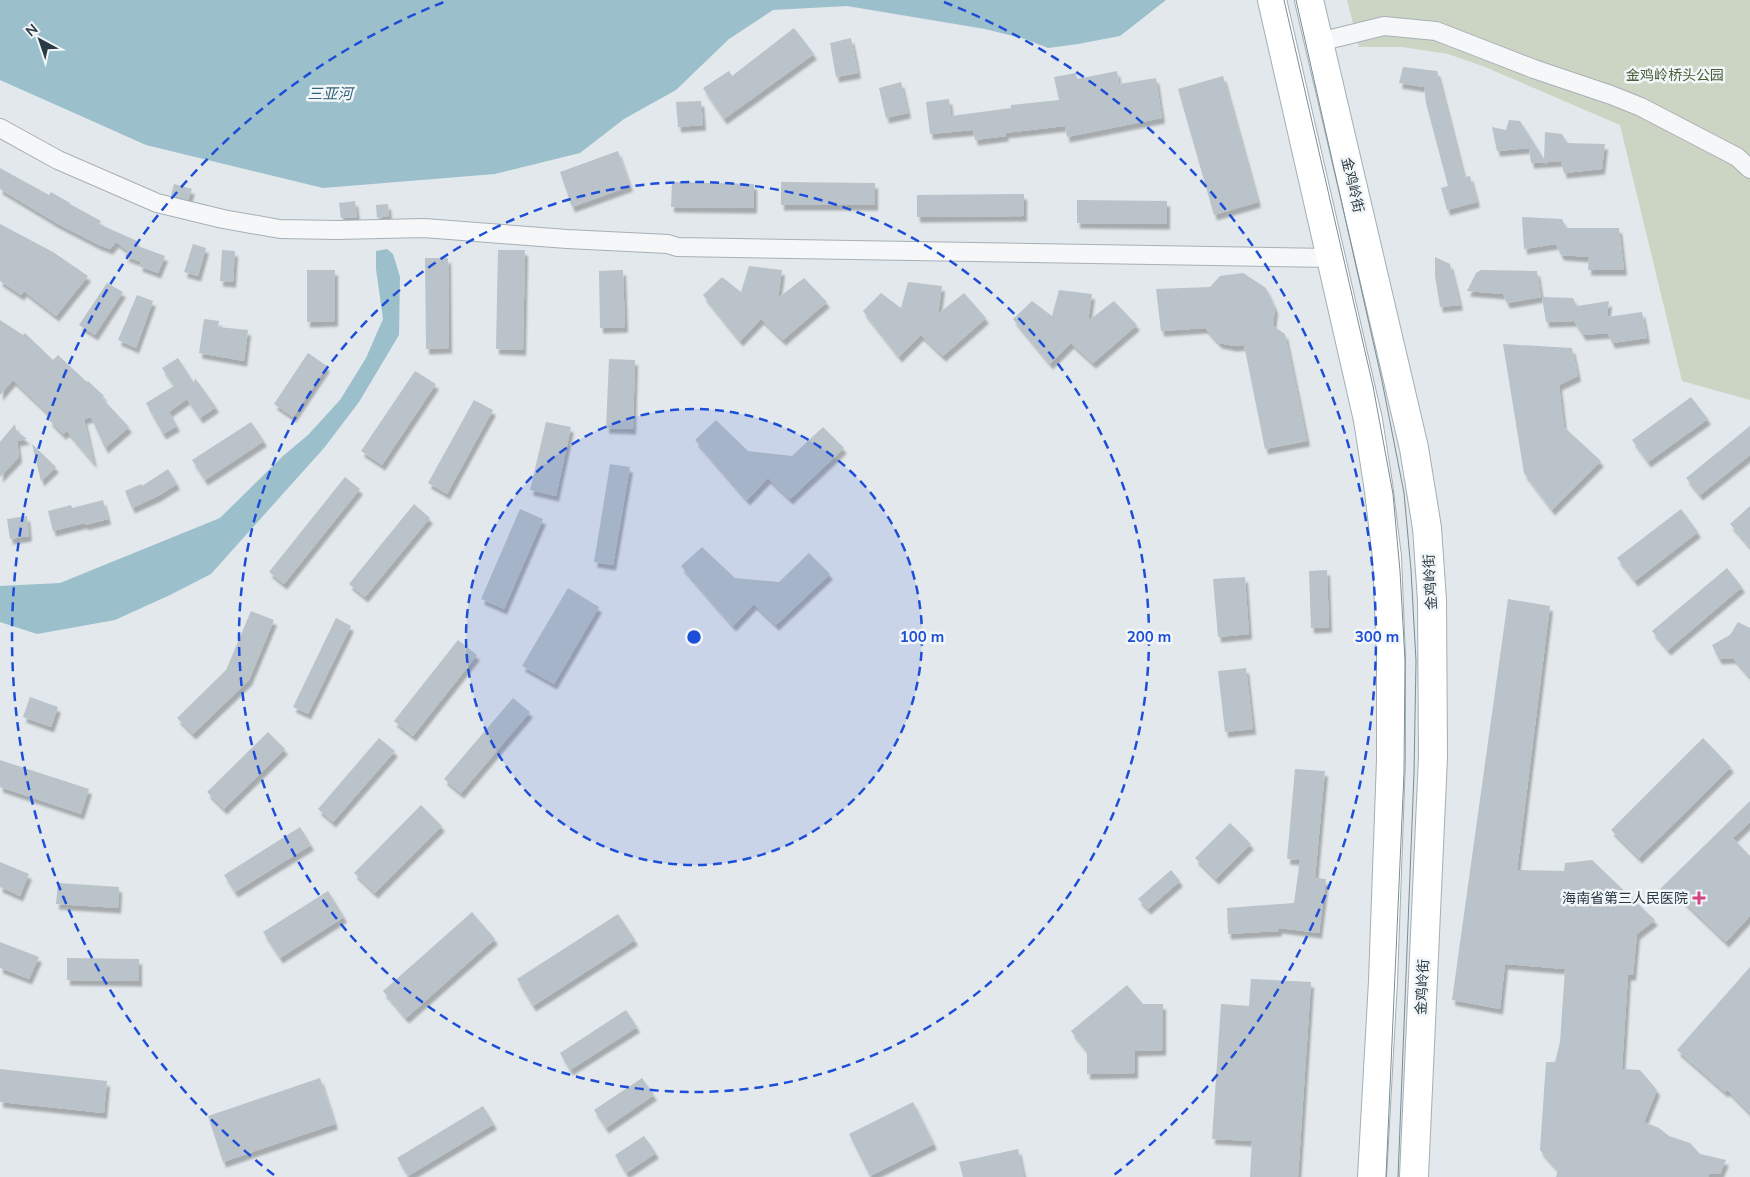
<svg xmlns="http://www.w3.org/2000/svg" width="1750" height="1177" viewBox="0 0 1750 1177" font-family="Mulish,'Noto Sans SC',sans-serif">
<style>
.green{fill:#ccd5c3}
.water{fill:#9cbfcc}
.building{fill:#b9c3c9;filter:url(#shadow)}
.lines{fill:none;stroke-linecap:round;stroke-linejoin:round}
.street-casing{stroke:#a7b0b6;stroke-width:20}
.primary-casing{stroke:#a1afb7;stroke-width:30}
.street{stroke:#f5f7f9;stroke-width:18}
.primary{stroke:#fff;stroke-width:28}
.tram{stroke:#7b8c95;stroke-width:1}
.ring{fill:none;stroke:#1d4ed8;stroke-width:2.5;stroke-dasharray:9 6}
.poi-dot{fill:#d4447e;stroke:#f2f6f8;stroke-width:2}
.labels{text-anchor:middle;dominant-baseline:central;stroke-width:5;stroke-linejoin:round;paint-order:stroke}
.park-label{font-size:14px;fill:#496036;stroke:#f2f6f8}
.street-label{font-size:14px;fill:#293a44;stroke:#f2f6f8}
.poi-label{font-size:14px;fill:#293a44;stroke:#f2f6f8;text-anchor:end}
.water-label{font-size:15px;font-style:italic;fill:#32647a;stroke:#f2f6f8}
.centre{fill:#1d4ed8;stroke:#f2f6f8;stroke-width:2.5}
.ring-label{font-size:15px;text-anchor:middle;font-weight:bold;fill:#1d4ed8;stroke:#f2f6f8;stroke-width:5;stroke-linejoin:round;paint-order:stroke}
</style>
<defs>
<filter id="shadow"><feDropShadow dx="3" dy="5.5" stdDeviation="1" flood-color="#0004"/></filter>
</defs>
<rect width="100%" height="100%" fill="#e2e8eb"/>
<path class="green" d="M1347,0h403v400l-68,-19 -62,-256 -135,-58 -37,-13 -46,-7h-43z"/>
<path class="water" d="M0,0h1166l-46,36 -42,8 -30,4 -23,-9 -40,-10 -138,-23 -74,4 -44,29 -53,51 -52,29 -44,34 -85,21 -172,14 -177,-43 -146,-65z
M387,249l6,5 7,23 -1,58 -40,67 -35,46 -113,126 -41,21 -55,25 -78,14 -37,-12v-36l60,-3 160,-65 63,-62 25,-21 32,-35 26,-42 17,-39 -7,-50v-18z"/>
<path class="building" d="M794,28l20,26 -90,65 -21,-31 26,-17 3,5z
M851,38l7,35 -22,4 -6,-34z
M1403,67l34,4 27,106 6,-1 7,26 -30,8 -6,-22 7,-2 -22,-83 -2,-16 -25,-4z
M1117,71l2,13 37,-6 6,40 -95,19 -2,-11 -60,7 1,3 -31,4 -2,-10 -43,4 -4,-32 23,-3 2,17 60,-8v-3l48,-5 -5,-23 22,-4 1,6z
M1223,76l35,126 -44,13 -36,-126z
M901,82l7,31 -22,5 -7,-30z
M701,101l2,24 -25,2 -2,-25z
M1509,120l11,1 24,38 1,-27 17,2 5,9 38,1 -3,25 -38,4 -3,-12 -30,2 -2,-15 -32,3 -5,-24 14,3z
M618,151l12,35 -58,21 -12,-35z
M0,168l49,27 2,-3 19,11v1l31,17 -2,3 38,17 -2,4 30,11 -7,17 -19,-7 2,-4 -16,-6 3,-5 -12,-9 -6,7 -11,-4 -41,-21 -58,-35z
M672,182l82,2v24l-83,-1z
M781,182l94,1v22h-94z
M174,184l18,5 -4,11 -17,-5z
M1024,194v22l-107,1v-22z
M1077,200l90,1v23l-90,-1z
M355,201l2,16 -16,1 -2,-15z
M388,204l1,12 -12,2 -1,-13z
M1522,217l40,2 4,9h53l5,42h-36l1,-13 -28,-2 -5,-11 -32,5z
M0,224l53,28 35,24 -32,40 -32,-25 -3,4 -21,-14z
M193,244l13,4 -8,28 -14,-4z
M222,250l13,1 -2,31 -13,-1z
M498,250h27l-2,100 -27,-1z
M1435,257l15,7 10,41 -20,2 -5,-31z
M425,258h23l1,90 -23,1z
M749,266l33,4 -4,28 26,-20 23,24 -44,38 -22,-21 -21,22 -37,-46 19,-18 19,15z
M307,270h28v51l-28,1z
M623,270l2,57 -25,1 -1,-57z
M1481,270l56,1 4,26 -34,6 -4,-9 -36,-3 9,-18z
M1243,273l23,15 9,20 -2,18 12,8 22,107 -42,8 -21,-104 -10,1 -15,-3 -14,-15 -44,3 -5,-42 54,-2 10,-11z
M908,282l34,4 -4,28 26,-21 22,25 -43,38 -22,-21 -22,22 -36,-46 18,-18 20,15z
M107,283l16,9 -28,43 -16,-10z
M1059,290l33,4 -4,27 26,-20 23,24 -44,38 -22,-20 -21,21 -37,-45 19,-18 20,15z
M137,295l16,6 -17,47 -18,-8z
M1542,297l31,1 4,8 32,-5 -2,16 35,-5 5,26 -35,5 -4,-10 -25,2 -9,-14 -28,1z
M204,319l15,2 -1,6 30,3 -4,31 -45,-8z
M0,320l23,15 2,-2 28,27 5,-5 29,27 1,-1 16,15 -2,2 27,29 -24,21 -14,-31 -7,2 10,44 -27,-32 -4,3 -14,-14 3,-3 -39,-37 -13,15z
M1503,344l69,4 6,28 -19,9 5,42 37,34 -49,49 -28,-37z
M308,353l19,13 -34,51 -19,-13z
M178,358l16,25 1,-5 21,29 -16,11 -13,-19 -18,13 8,14 -14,8 -17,-31 28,-17 -12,-18z
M609,359l26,1 -2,69 -27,-1z
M415,371l21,13 -54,81 -21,-14z
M1691,397l17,22 -60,43 -16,-22z
M474,400l19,10 -46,84 -19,-11z
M716,420l32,31 44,5 31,-29 21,21 -54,51 -22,-21 -21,22 -52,-60z
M251,422l13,19 -59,39 -13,-20z
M546,422l25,5 -15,69 -26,-6z
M15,424l1,6 11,9 -10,2 2,16 -19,20v-35z
M1750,426v29l-50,40 -14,-17z
M32,444l24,23 -15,14z
M610,464l20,3 -17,98 -19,-3z
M168,469l9,15 -19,12 -26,12 -7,-17 16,-7 1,2z
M345,477l15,12 -76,95 -15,-12z
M103,500l5,19 -23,6v-2l-32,8 -5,-20 23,-6 1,3z
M414,504l16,14 -65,79 -16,-13z
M1750,506v41l-20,-23z
M520,509l23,10 -39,90 -23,-10z
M1681,509l17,23 -63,49 -18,-23z
M27,516l2,20 -19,3 -3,-20z
M702,547l33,31 44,4 30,-29 21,21 -54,51 -22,-21 -21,22 -52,-60z
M1727,568l15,19 -74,63 -16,-19z
M1327,570l2,57 -18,1 -2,-57z
M1245,577l4,57 -31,3 -5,-58z
M568,588l31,19 -45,77 -32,-18z
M1508,599l42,7 -33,264 47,1 1,-8 27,-3 63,60 -18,14 -4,41h-5l-6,94 18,1 17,20 -13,32 15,6 10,8 21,7 10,11 26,6 -6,14 -12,-1 1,4h-153l2,-7 -18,-20 6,-88h9l5,-20 5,-73 -60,-5 -5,45 -48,-9z
M251,611l23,9 -25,60 -56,54 -16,-16 49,-48z
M336,618l15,8 -43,88 -15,-7z
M1738,622l12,6v49l-17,-19 -14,1 -7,-14 18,-10z
M458,640l19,15 -64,81 -19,-15z
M1246,668l7,61 -28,3 -7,-61z
M30,697l28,10 -7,20 -28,-10z
M513,698l17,14 -69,81 -17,-14z
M268,732l17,17 -61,60 -17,-17z
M379,738l16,13 -62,71 -15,-13z
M1703,738l28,29 -92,91 -28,-28z
M0,760l89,29 -8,25 -81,-27z
M1295,769l30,2 -10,107 11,1 -7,54 -40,-5v3l-51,3 -1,-26 67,-5 6,-43 -13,-1z
M1750,801v21l-17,16 17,18v60l-24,26 -50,-48 -5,6 -11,-11z
M421,805l21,21 -67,67 -21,-20z
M1230,823l21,21 -35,35 -21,-21z
M300,827l11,18 -76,47 -11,-17z
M0,862l29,12 -9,22 -20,-9z
M1171,870l9,11 -32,28 -10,-10z
M58,883l61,4 -1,21 -62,-4z
M328,891l16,26 -64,41 -17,-26z
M472,912l23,27 -89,79 -23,-27z
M618,914l17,26 -102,66 -16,-27z
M0,942l39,15 -10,22 -29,-11z
M67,958l72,1v22l-72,-1z
M1750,967v146l-23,-23 -2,2 -48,-42z
M1251,979l60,3 -13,195h-48l2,-36 -40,-2 9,-135 28,2z
M1127,985l16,19h20v46l-28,1v22l-48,1v-23l-16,-20z
M626,1010l11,17 -67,43 -10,-17z
M0,1069l107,12 -3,32 -104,-11z
M320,1078l15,46 -112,38 -15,-46z
M642,1078l12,17 -48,33 -12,-18z
M913,1102l21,42 -64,32 -21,-42z
M483,1106l11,18 -86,52 -11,-18z
M644,1136l12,17 -30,20 -11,-18z
M1018,1149l6,28h-61l-4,-15z"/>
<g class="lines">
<g class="street-casing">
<path id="street" d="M1319,42l65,-16 52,5 98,38 77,26 30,12 96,50 13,12
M0,128l58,32 99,43 66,16 57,10 57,1 87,-2 143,11 101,5 9,3 653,11"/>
</g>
<g class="primary-casing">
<path id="primary" d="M1272,0l96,420 10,64 9,73 4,100v103l-8,221 -11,196
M1309,0l105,448 13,80 5,72 1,157 -19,420"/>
</g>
<use href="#street" class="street"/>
<use href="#primary" class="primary"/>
<path class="tram" d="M1284,0l89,386 20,108 7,77 5,90 -1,112 -18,404
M1296,0l86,381 22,112 7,77 5,91 -2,112 -16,404"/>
</g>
<circle cx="694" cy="637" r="228" fill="#1d4ed8" fill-opacity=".12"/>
<g class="ring">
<circle cx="694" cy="637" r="228"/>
<circle cx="694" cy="637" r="455"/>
<path d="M274 1175A683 683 0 0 1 444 2M944 2A683 683 0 0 1 1114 1175"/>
</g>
<path class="poi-dot" d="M1696.5 890.5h5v5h5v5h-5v5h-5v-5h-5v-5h5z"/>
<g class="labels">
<g class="park-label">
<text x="1675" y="75">金鸡岭桥头公园</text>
</g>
<g class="street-label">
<text transform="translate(1353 185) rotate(77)">金鸡岭街</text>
<text transform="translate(1430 582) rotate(-93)">金鸡岭街</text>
<text transform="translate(1422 987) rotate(-87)">金鸡岭街</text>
</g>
<g class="poi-label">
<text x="1688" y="898">海南省第三人民医院</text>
</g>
<g class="water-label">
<text x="330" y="93">三亚河</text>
</g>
</g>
<circle cx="694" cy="637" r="8" class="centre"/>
<g class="ring-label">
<text x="922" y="642">100 m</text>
<text x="1149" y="642">200 m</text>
<text x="1377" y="642">300 m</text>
</g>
<g transform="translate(40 40) rotate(320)" stroke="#f2f6f8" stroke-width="4" paint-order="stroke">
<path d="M0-4L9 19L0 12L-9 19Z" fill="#293a44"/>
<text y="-8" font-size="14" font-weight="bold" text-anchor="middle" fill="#293a44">N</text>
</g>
</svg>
